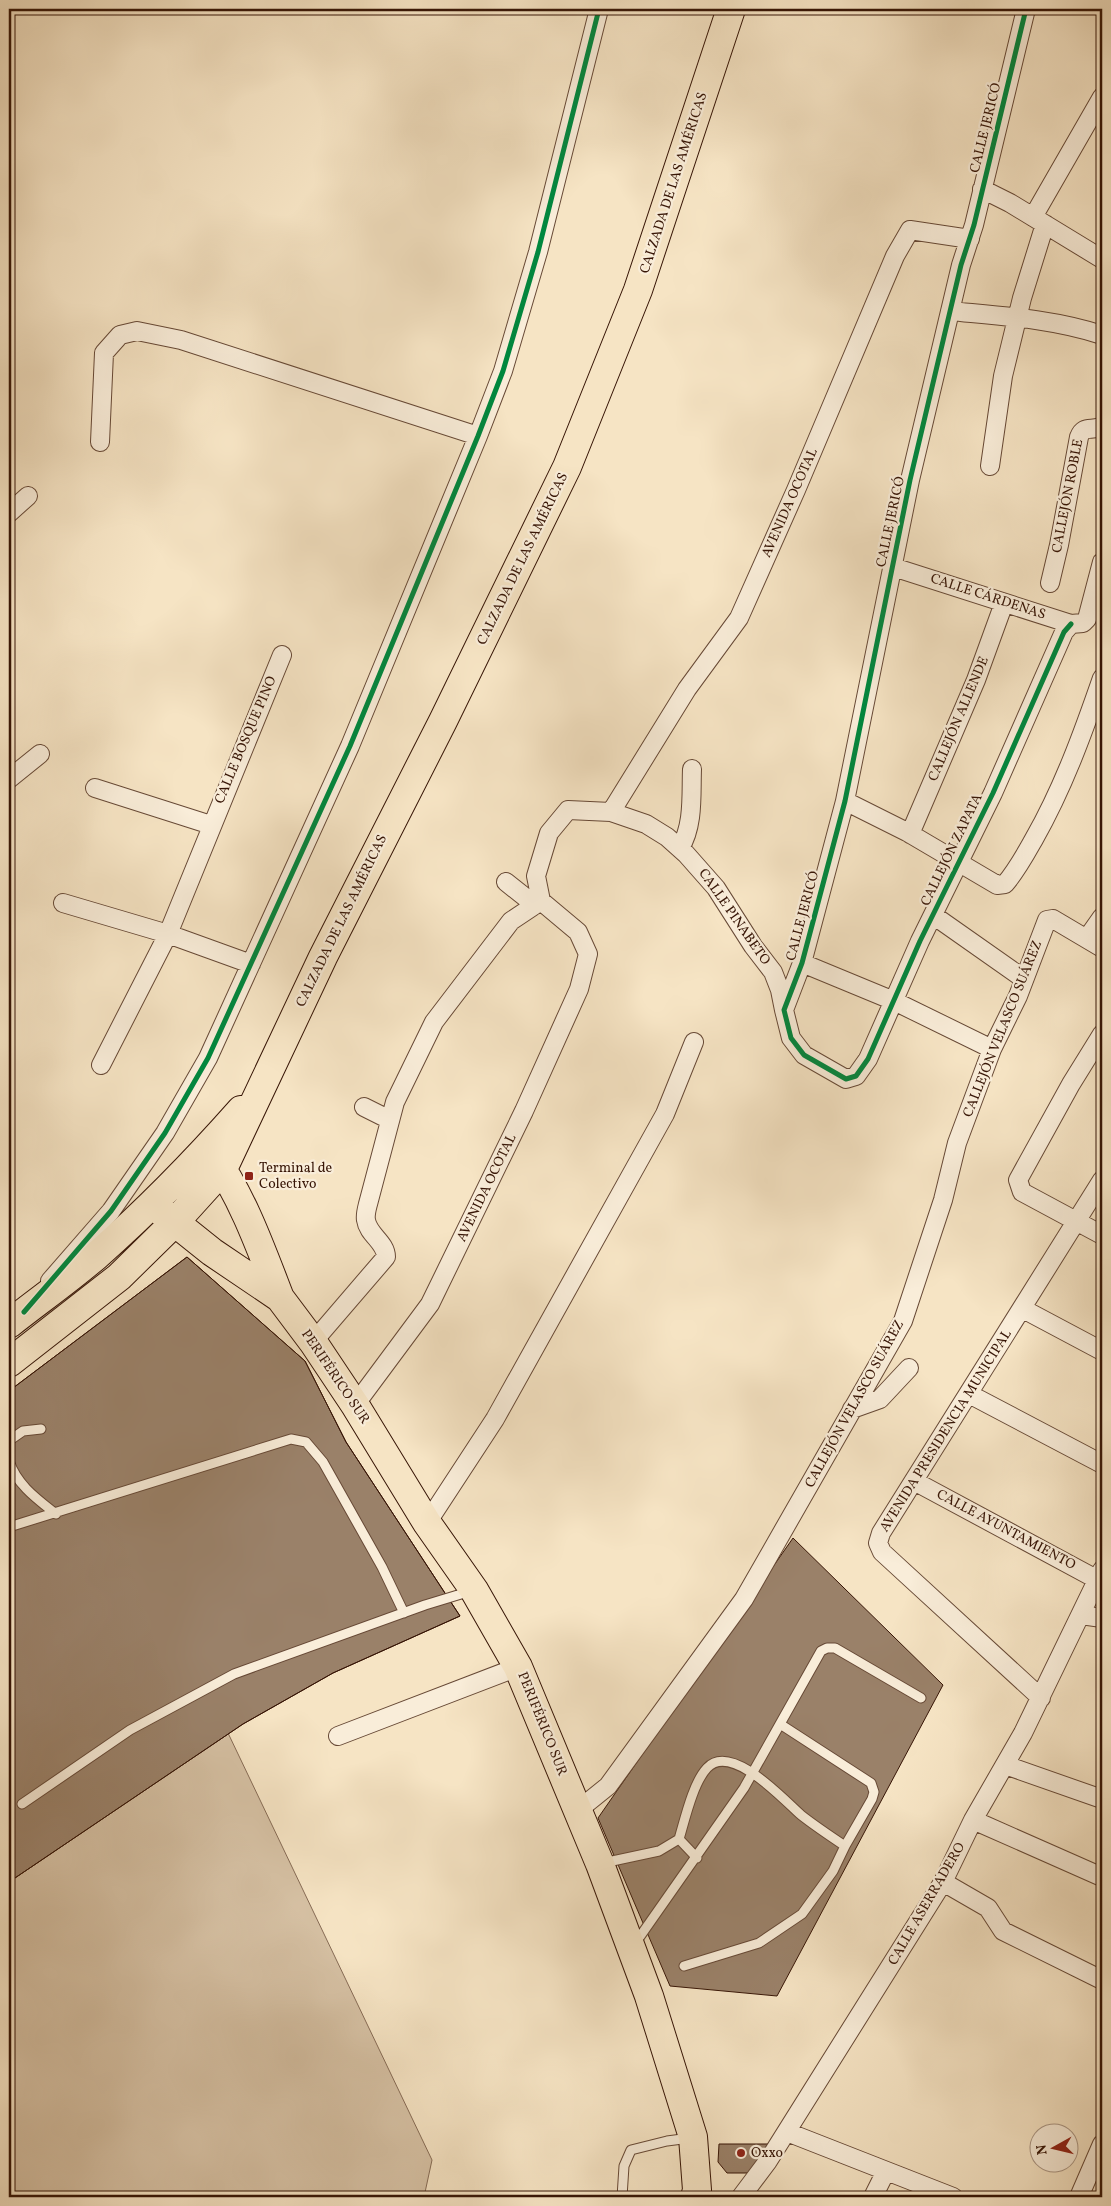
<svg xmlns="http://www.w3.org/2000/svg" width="1111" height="2206" viewBox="0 0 1111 2206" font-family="Vollkorn,serif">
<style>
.green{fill:#d6c1a4;stroke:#866b55}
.building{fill:#9a8169;stroke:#371506}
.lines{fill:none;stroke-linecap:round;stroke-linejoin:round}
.service-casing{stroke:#674936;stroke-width:11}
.minor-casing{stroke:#674936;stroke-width:20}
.primary-casing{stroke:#371506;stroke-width:30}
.service{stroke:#f9edd9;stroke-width:9}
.minor{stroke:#f9edd9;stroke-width:18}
.primary{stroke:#f6e4c4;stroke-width:28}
.cycleway-casing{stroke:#f9edd9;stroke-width:8}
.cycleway{stroke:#00873e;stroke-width:5}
.poi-dot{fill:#8f2418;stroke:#f9edd9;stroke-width:2}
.labels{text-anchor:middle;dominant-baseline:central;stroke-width:4.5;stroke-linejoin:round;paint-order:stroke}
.street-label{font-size:14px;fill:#371506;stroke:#f9edd9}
.poi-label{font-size:14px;fill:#371506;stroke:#f9edd9;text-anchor:start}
</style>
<rect width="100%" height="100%" fill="#f6e4c4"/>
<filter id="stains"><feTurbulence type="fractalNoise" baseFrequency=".004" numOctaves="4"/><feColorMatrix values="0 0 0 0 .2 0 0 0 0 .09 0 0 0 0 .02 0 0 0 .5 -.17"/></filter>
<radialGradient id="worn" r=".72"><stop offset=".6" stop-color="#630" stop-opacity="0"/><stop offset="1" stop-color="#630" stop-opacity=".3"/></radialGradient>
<path class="green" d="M228,1733l204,427 -8,37h-415v-315z"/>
<path class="building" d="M187,1257l118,104 41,81 114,174 -127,57 -90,51 -234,158v-491z
M187,1257l118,104 41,81 114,174 -127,57 -90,51 -234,158v-491z
M793,1538l150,147 -166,311 -107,-10 -72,-168z
M719,2144h50l-18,29h-24l-9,-11z"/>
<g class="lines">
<g class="service-casing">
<path id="service" d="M9,1445l1,-5 13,-9 18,-2
M9,1461c8,24 28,38 47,53
M9,1527l282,-88 15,3 17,20 59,105 22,46
M780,1724l91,59 3,9 -2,7 -27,47
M22,1804l108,-74 104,-56 191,-69 46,-14
M679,1839l18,19
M603,1863l56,-12 20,-12c6,-20 14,-56 28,-71 24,-26 76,31 94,47 14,11 29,21 44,31l-12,25 -31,43 -43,29 -75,23
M634,1945l110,-157 77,-137 6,-3h8l86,50
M622,2197l2,-31 7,-16 36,-9 23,-3"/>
</g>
<g class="minor-casing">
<path id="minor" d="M1026,9l-52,216 -13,40 -51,215 -65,321 -43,162 -18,47 7,28 13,17 42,24 10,-3 12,-17 52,-118 73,-148 71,-161 7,-8
M982,189l28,14 92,56
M1033,217l69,-120
M950,311c51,5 104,8 152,24
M100,442l4,-89 16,-18 17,-4 44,9 297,96
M990,466l13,-90 19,-78 23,-74
M9,513l19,-17
M893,567l178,57 12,-1 4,-4 15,-57
M1050,583l9,-38 20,-108c5,-13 13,-5 23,-11
M9,779l31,-25
M95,788l116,37
M845,801l62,31 90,53 8,-1c12,-14 20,-29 29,-45 29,-51 49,-106 68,-161
M611,812l76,-123 52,-71 57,-128 99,-234 15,-26 60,9
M910,834l66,-154 28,-77
M680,848c14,-23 11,-53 12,-79
M506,882l29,23
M541,901l-5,-25 13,-43 19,-23 43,2 35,12 21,13 19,17 30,34 37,58 20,26 7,18 4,20
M63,903l105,31 83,30
M933,915l91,64
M1084,937l6,-3 12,-17
M802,963l92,38 98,48
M1102,1034l-31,50 -53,96 4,12 80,43
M101,1065l67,-131 114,-279
M364,1107l26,13
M50,1281l61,-70 54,-78 43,-75 142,-312 128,-310 25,-65 35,-119 61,-243
M1023,1309l79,42
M313,1342l73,-85c0,-15 -18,-22 -20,-37 -1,-5 1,-12 2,-16l27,-102 39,-80 77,-101 30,-20
M969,1394l133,70
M355,1405l75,-101 94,-193 55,-122 9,-35 -10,-22 -37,-31
M852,1409l28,-10 29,-31
M914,1481l184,99
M427,1523l68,-104 170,-305 29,-72
M1081,1615l21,3
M1041,1698l-159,-146 -4,-9 3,-10 221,-353
M338,1736l180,-69
M1005,1765l97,34
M577,1811l31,-25 136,-187 159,-278 40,-121 14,-57 35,-94 26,-53 29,-76 6,-1 49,29
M973,1820l129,57
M943,1882l45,26 15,23 99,49
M787,2132l166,65
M741,2197l27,-36 175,-279 30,-62 50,-87 79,-163
M873,2197l13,-26
M1079,2197l23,-53"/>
</g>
<g class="primary-casing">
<path id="primary" d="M213,1155c30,43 48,94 67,143
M152,1204l60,48 68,46 33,44 42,63 72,118 47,67 44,77 82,197 49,132 44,141 4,53 -2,7
M9,1324c29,-23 59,-44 87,-68 51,-45 99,-94 145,-146
M9,1363l110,-86 56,-55 48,-53 100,-212 120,-236 124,-254 71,-177 93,-281"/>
</g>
<use href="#service" class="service"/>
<use href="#minor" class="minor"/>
<use href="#primary" class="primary"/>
<g class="cycleway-casing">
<path id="cycleway" d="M1026,9l-52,216 -13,40 -51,215 -65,321 -43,162 -18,47 7,28 13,17 42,24 10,-3 12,-17 52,-118 73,-148 71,-161 7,-8
M24,1312l87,-101 54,-78 43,-75 142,-312 128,-310 25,-65 35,-119 61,-243"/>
</g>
<use href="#cycleway" class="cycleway"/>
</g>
<g class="poi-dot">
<rect x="244" y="1171" width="10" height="10" rx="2.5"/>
<circle cx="741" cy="2153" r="5"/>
</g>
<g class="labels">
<g class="street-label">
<text transform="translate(986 128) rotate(-76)">CALLE JERICÓ</text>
<text transform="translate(674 183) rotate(-72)">CALZADA DE LAS AMÉRICAS</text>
<text transform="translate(1068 496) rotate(-79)">CALLEJÓN ROBLE</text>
<text transform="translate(790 503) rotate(-66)">AVENIDA OCOTAL</text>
<text transform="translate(891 522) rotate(-78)">CALLE JERICÓ</text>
<text transform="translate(523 559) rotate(-64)">CALZADA DE LAS AMÉRICAS</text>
<text transform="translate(988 597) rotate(18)">CALLE CÁRDENAS</text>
<text transform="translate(959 719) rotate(-67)">CALLEJÓN ALLENDE</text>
<text transform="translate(246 740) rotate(-67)">CALLE BOSQUE PINO</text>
<text transform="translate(952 850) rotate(-64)">CALLEJÓN ZAPATA</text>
<text transform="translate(803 916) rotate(-75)">CALLE JERICÓ</text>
<text transform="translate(734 917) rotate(55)">CALLE PINABETO</text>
<text transform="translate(342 921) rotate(-64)">CALZADA DE LAS AMÉRICAS</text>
<text transform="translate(1003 1029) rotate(-68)">CALLEJÓN VELASCO SUÁREZ</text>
<text transform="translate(487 1188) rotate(-64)">AVENIDA OCOTAL</text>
<text transform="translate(335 1377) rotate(56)">PERIFÉRICO SUR</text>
<text transform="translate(855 1404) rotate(-61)">CALLEJÓN VELASCO SUÁREZ</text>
<text transform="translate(946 1431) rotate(-58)">AVENIDA PRESIDENCIA MUNICIPAL</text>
<text transform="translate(1006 1530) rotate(28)">CALLE AYUNTAMIENTO</text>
<text transform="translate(542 1724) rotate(68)">PERIFÉRICO SUR</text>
<text transform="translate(927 1904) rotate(-60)">CALLE ASERRADERO</text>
</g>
<g class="poi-label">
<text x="259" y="1168">Terminal de<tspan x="259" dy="16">Colectivo</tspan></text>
<text x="751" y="2153">Oxxo</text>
</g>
</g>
<rect width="1111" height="2206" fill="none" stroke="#f6e4c4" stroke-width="30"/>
<rect x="10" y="10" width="1091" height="2186" fill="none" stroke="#371506" stroke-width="2.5"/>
<rect x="15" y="15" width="1081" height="2176" fill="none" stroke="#371506"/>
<g transform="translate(1054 2148) rotate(262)"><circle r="24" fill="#f9edd9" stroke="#ab9785"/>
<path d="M0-4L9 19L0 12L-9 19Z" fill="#8f2418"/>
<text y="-8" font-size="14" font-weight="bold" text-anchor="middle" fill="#371506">N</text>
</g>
<rect width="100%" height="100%" filter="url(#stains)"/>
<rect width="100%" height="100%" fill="url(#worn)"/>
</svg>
